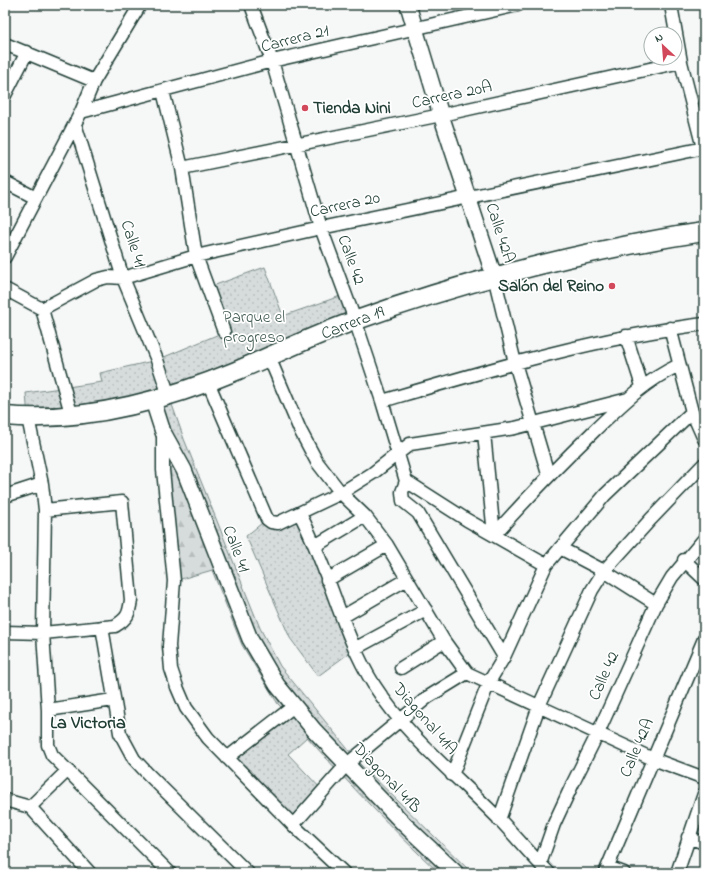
<svg xmlns="http://www.w3.org/2000/svg" width="709" height="878" viewBox="0 0 709 878" font-family="'Indie Flower',sans-serif">
<style>
.forest{fill:url(#forest-firs);stroke:#7a8c88}
.park{fill:url(#park-dots);stroke:#7a8c88}
.lines{fill:none;stroke-linecap:round;stroke-linejoin:round}
.minor-casing{stroke:#1f3d34;stroke-width:15}
.tertiary-casing{stroke:#1f3d34;stroke-width:18}
.secondary-casing{stroke:#1f3d34;stroke-width:21}
.minor{stroke:#fff;stroke-width:12}
.tertiary{stroke:#fff;stroke-width:15}
.secondary{stroke:#fff;stroke-width:18}
.poi-dot{fill:#d1495b;stroke:#fff;stroke-width:1.5}
.labels{text-anchor:middle;dominant-baseline:central;stroke-width:3.5;stroke-linejoin:round;paint-order:stroke}
.street-label{font-size:17px;fill:#1f3d34;stroke:#fff}
.poi-label{font-size:17px;font-weight:bold;fill:#1f3d34;stroke:#fff;text-anchor:start}
.park-label{font-size:17px;fill:#445d55;stroke:#fff}
.neighbourhood-label{font-size:18px;font-weight:bold;fill:#1f3d34;stroke:#fff}
</style>
<defs>
<pattern id="forest-firs" width="22" height="20" patternUnits="userSpaceOnUse"><rect width="22" height="20" fill="#d6dcdb"/><path d="M5 1l3.5 6h-7zM16 11l3.5 6h-7z" fill="#b7bebd"/></pattern>
<pattern id="park-dots" width="8" height="8" patternUnits="userSpaceOnUse"><rect width="8" height="8" fill="#d6dcdb"/><path d="M2 2h.1M6 6h.1" fill="none" stroke="#b7bebd" stroke-width="1.8" stroke-linecap="round"/></pattern>
</defs>
<rect width="100%" height="100%" fill="#f6f7f7"/>
<filter id="ink" filterUnits="userSpaceOnUse"><feTurbulence type="fractalNoise" baseFrequency=".025" numOctaves="2"/><feDisplacementMap in="SourceGraphic" scale="8" xChannelSelector="R" yChannelSelector="G"/><feConvolveMatrix kernelMatrix="1 2 1 2 8 2 1 2 1" color-interpolation-filters="sRGB"/></filter>
<g filter="url(#ink)">
<path class="forest" d="M163,432l60,135 -49,14z"/>
<path class="park" d="M265,267l18,49 63,-22 9,26 -186,76 15,43 76,189 20,38 80,98 112,109h-33c-46,-43 -90,-89 -132,-136l-19,17 35,37 -30,34 -66,-67 59,-46 -8,-8 -36,-59 -30,-75 10,-3 -69,-166 -125,17 -2,-25 76,-11 -2,-9 57,-13 67,-28 -17,-44z
M300,514l56,134 -38,28 -28,-38 -44,-102 21,-17z"/>
<g class="lines">
<g class="minor-casing">
<path id="minor" d="M251,5l21,56 49,167 34,92 27,81 24,80 61,39 79,45
M671,5l10,57 22,86
M5,44l89,37
M163,91l19,77 14,88 28,76
M5,95l22,-43
M81,112l191,-51 246,-56
M75,124l48,154 34,82 12,36
M182,168l259,-53 240,-53
M5,182l31,16
M5,257l76,-145 13,-31 46,-76
M494,276l21,87 33,111
M5,289l37,20 54,-29 12,-3 15,1 73,-22 125,-28 383,-80
M42,309l30,108
M670,328l22,84 12,27
M626,336l16,50
M269,357l31,73 17,32 24,31 24,23 22,29 57,96 23,32
M208,382l59,137 4,3 7,1 63,-30 32,-20 37,-29 105,-16 113,-29
M382,401c106,-31 212,-63 322,-77
M28,418l14,66 3,26 -2,123 5,77v35l4,10 118,118
M163,432v38l11,111 -5,65 2,23 6,18 9,21 22,30 85,87 51,48
M484,433l10,102
M406,481l-4,11 1,9 15,12 86,144
M5,496l37,-12
M300,514c29,55 41,118 74,171 34,53 83,91 126,135 16,17 32,36 49,53
M494,535c32,-36 66,-71 101,-105 27,-26 50,-49 84,-65
M315,546l50,-30
M560,548l44,23 52,33
M684,560l20,19
M327,580l60,-35
M342,617l65,-38
M102,627l18,106 14,26 14,15 100,99
M5,632l38,1 72,-7c13,-8 14,-12 16,-26l-9,-98 -77,8
M356,648l70,-38
M401,668l43,-27
M467,673l186,86 51,19
M48,710l65,-10
M227,758l67,-52
M452,775l37,-93 15,-25 42,-92 59,-70 87,-83
M5,800l25,7
M30,807l60,66
M30,807l38,-37
M499,820l40,-114 53,-116 12,-19 47,-52 53,-55
M293,825l54,-61 81,-67 39,-24
M688,837l16,6
M540,864l14,-40 19,-41 25,-50 58,-129 16,-27 32,-38
M608,867l16,6
M605,873l99,-234
M677,873l27,-79"/>
</g>
<g class="tertiary-casing">
<path id="tertiary" d="M408,5l33,110 53,161
M153,401l10,31 21,38 66,169 27,46 37,45 90,94 52,49"/>
</g>
<g class="secondary-casing">
<path id="secondary" d="M5,416c79,7 159,-15 231,-45 40,-17 80,-37 121,-51 69,-25 139,-45 211,-62 45,-10 90,-20 136,-26"/>
</g>
<use href="#minor" class="minor"/>
<use href="#tertiary" class="tertiary"/>
<use href="#secondary" class="secondary"/>
</g>
</g>
<g class="poi-dot">
<circle cx="305" cy="108" r="4"/>
<circle cx="612" cy="286" r="4"/>
</g>
<g class="labels">
<g class="street-label">
<text transform="translate(295 39) rotate(-14)">Carrera 21</text>
<text transform="translate(452 95) rotate(-12)">Carrera 20A</text>
<text transform="translate(345 205) rotate(-12)">Carrera 20</text>
<text transform="translate(500 233) rotate(72)">Calle 42A</text>
<text transform="translate(133 244) rotate(72)">Calle 41</text>
<text transform="translate(351 260) rotate(70)">Calle 42</text>
<text transform="translate(353 323) rotate(-21)">Carrera 19</text>
<text transform="translate(236 549) rotate(69)">Calle 41</text>
<text transform="translate(604 676) rotate(-66)">Calle 42</text>
<text transform="translate(425 719) rotate(49)">Diagonal 41A</text>
<text transform="translate(637 748) rotate(-67)">Calle 42A</text>
<text transform="translate(387 778) rotate(46)">Diagonal 41B</text>
</g>
<g class="poi-label">
<text x="313" y="108">Tienda Nini</text>
<text x="604" y="286" text-anchor="end">Salón del Reino</text>
</g>
<g class="park-label">
<text x="254" y="317">Parque el<tspan x="254" dy="20">progreso</tspan></text>
</g>
<g class="neighbourhood-label">
<text x="88" y="724">La Victoria</text>
</g>
</g>
<rect width="709" height="878" fill="none" stroke="#fff" stroke-width="20"/>
<rect x="10" y="10" width="689" height="858" fill="none" stroke="#1f3d34" stroke-width="1.5" filter="url(#ink)"/>
<g transform="translate(663 46) rotate(334)"><circle r="19" fill="#ffffff" stroke="#a5b1ae"/>
<path d="M0-3L7 15L0 10L-7 15Z" fill="#d1495b"/>
<text y="-6" font-size="11" font-weight="bold" text-anchor="middle" fill="#1f3d34">N</text>
</g>
</svg>
